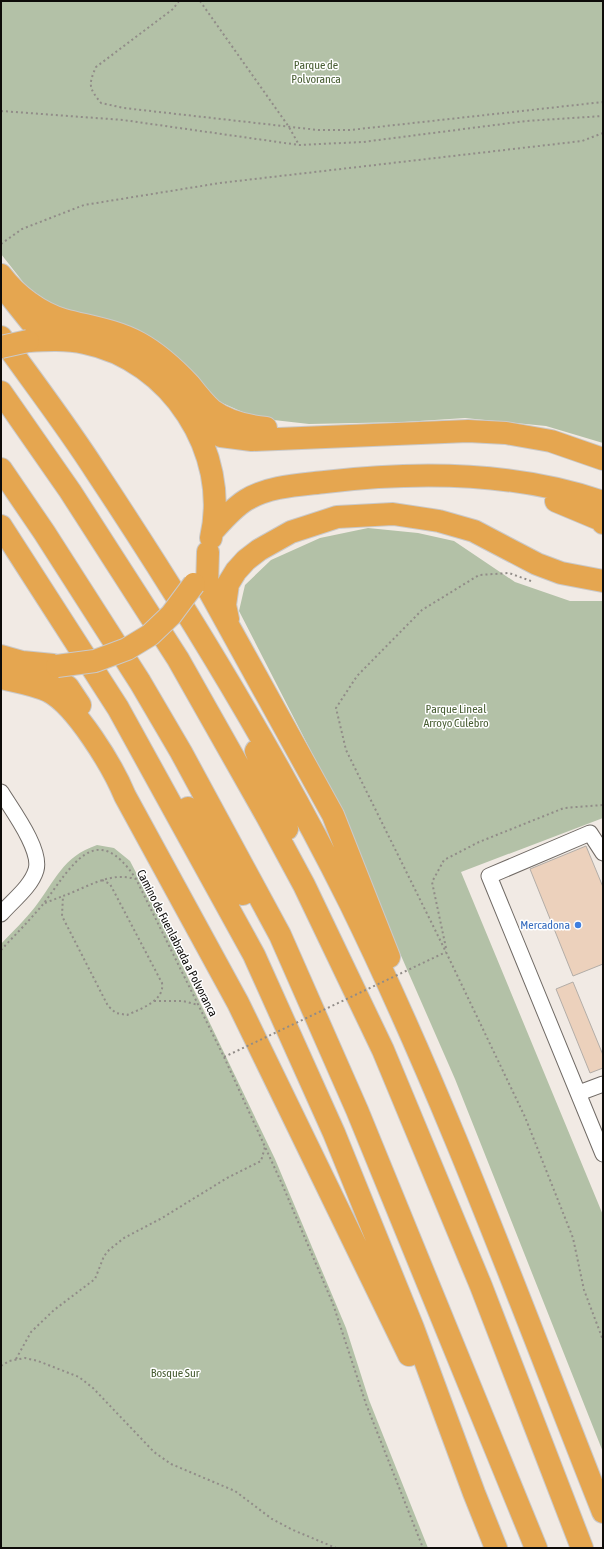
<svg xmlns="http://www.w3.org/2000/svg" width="604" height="1549" viewBox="0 0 604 1549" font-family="'Asap Condensed',sans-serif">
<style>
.green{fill:#b3c1a7}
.building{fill:#ecd1bc;stroke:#b3ada7}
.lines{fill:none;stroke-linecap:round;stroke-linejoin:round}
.minor-casing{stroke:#706a65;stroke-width:17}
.highway-casing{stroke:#cac9c9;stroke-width:24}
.path{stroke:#918c88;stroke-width:2;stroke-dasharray:2 3;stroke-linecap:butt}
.minor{stroke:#fff;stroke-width:15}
.highway{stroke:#e5a650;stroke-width:22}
.highway-bridge-casing{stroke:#cac9c9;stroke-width:24;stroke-linecap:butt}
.path-bridge{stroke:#918c88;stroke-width:2;stroke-dasharray:2 3;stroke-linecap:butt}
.highway-bridge{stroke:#e5a650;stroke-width:22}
.shop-dot{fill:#3f7fe0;stroke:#fff;stroke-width:1.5}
.labels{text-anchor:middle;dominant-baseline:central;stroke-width:3;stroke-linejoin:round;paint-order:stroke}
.park-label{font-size:12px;fill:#475d32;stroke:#fff}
.shop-label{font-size:12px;fill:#366cbe;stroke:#fff;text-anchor:end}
.street-label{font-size:12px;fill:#0d0b09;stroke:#fff}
</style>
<rect width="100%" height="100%" fill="#f1eae4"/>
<path class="green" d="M1,1h602v442l-57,-17 -81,-8 -61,4 -95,2 -53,-6 -36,-16 -23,-23 -138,-70 -32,-22 -26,-33z
M368,528l50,5 36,8 61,41 55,19h33v217l-142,54 142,343v237l-148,-373 -140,-320 -76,-148 6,-26 26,-25 49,-22z
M97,845l17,3 16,13 29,56 116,242 71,169 23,72 59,148h-427v-604c11,-12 24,-24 34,-37 21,-27 27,-50 62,-62z"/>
<path class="building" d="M586,846l17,41v77l-30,12 -43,-107z
M573,982l30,73v13l-13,5 -34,-84z"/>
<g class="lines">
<g class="minor-casing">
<path id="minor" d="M1,792c11,18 41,58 35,78 -5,17 -24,31 -35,44
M603,853l-13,-20 -101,43 114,278
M579,1093l24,-9"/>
</g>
<g class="highway-casing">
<path id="highway" d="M1,275c15,20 39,38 63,45 26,7 51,10 75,23 20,11 36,26 51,42 7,9 14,18 22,25 16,12 35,16 54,18
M11,297l20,25 23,17
M1,337c32,45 66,89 96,136 92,139 179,281 253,430 97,198 172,405 253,609
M28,341c19,-1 38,-2 57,2 85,17 146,109 126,195
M1,392l69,99 108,168 91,161 35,65 79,165 98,236 101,262
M194,422l27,14 31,4 216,-9 38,2 45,8 52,18
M1,469l43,63 96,150 41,70 99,183 77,175 179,438
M556,501l43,18 4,4
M1,526l117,182 136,247 80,178 79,195 61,165 22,55
M213,531c10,-11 20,-23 33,-31 23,-14 53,-15 79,-18 92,-11 189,-11 278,20
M208,552l-1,35 126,228 56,142
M228,619l-3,-14 3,-21 8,-13 10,-11 13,-10 32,-18 46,-15 56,-3 46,7 35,10 63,33 24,9 42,8
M1,656l21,6 31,3
M38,665l30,22 12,18
M1,678c16,4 32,6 47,13 28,14 65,76 77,105l113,207 171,352
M256,751l31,78
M188,808l55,86"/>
</g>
<path class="path" d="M179,1l-6,8 -77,58c-8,18 -7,21 5,36l23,5 194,22h32l253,-28
M200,1l89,126 10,18
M1,111l122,9 176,25 64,-3 163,-21 77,-5
M1,244l21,-15 62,-24 136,-22 362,-42 21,-8
M531,581l-22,-8 -30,2 -57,35 -65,66 -21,32 10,42 100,202 79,165 48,121 11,52 19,50
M102,880l8,4 52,99c3,18 -22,26 -35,32l-11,-2 -8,-7 -46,-90 1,-20c23,-8 47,-25 72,-17
M45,903l18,-7
M446,948l-14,-66 12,-22 35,-18 85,-34 39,-3
M1,950c14,-15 30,-31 43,-47 28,-37 52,-85 92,-24l88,178 58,127 51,120 33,100 57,144
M154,1001h29l15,4
M16,1359l15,-27 23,-22 41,-31 9,-23 5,-6 15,-12 38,-20 65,-40 34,-17 4,-14
M1,1366l8,-5 16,-3 13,3 41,16 14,11 61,64 17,12 64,27 37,28 21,11 43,18"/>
<use href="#minor" class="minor"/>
<use href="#highway" class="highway"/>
<g class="highway-bridge-casing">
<path id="highway-bridge" d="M1,347l27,-6
M57,666l38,-5 32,-12 23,-14 21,-20 23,-31"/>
</g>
<path class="path-bridge" d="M224,1057l222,-105"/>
<use href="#highway-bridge" class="highway-bridge"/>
</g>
<circle class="shop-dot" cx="578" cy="925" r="4"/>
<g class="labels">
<g class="park-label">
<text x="316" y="65">Parque de<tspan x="316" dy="14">Polvoranca</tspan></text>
<text x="456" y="709">Parque Lineal<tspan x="456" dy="14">Arroyo Culebro</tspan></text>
<text x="175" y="1373">Bosque Sur</text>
</g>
<g class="shop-label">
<text x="570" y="925">Mercadona</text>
</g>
<g class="street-label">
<text transform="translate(177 943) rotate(63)">Camino de Fuenlabrada a Polvoranca</text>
</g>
</g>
<rect width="604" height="1549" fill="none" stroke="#0d0b09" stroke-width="4"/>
</svg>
